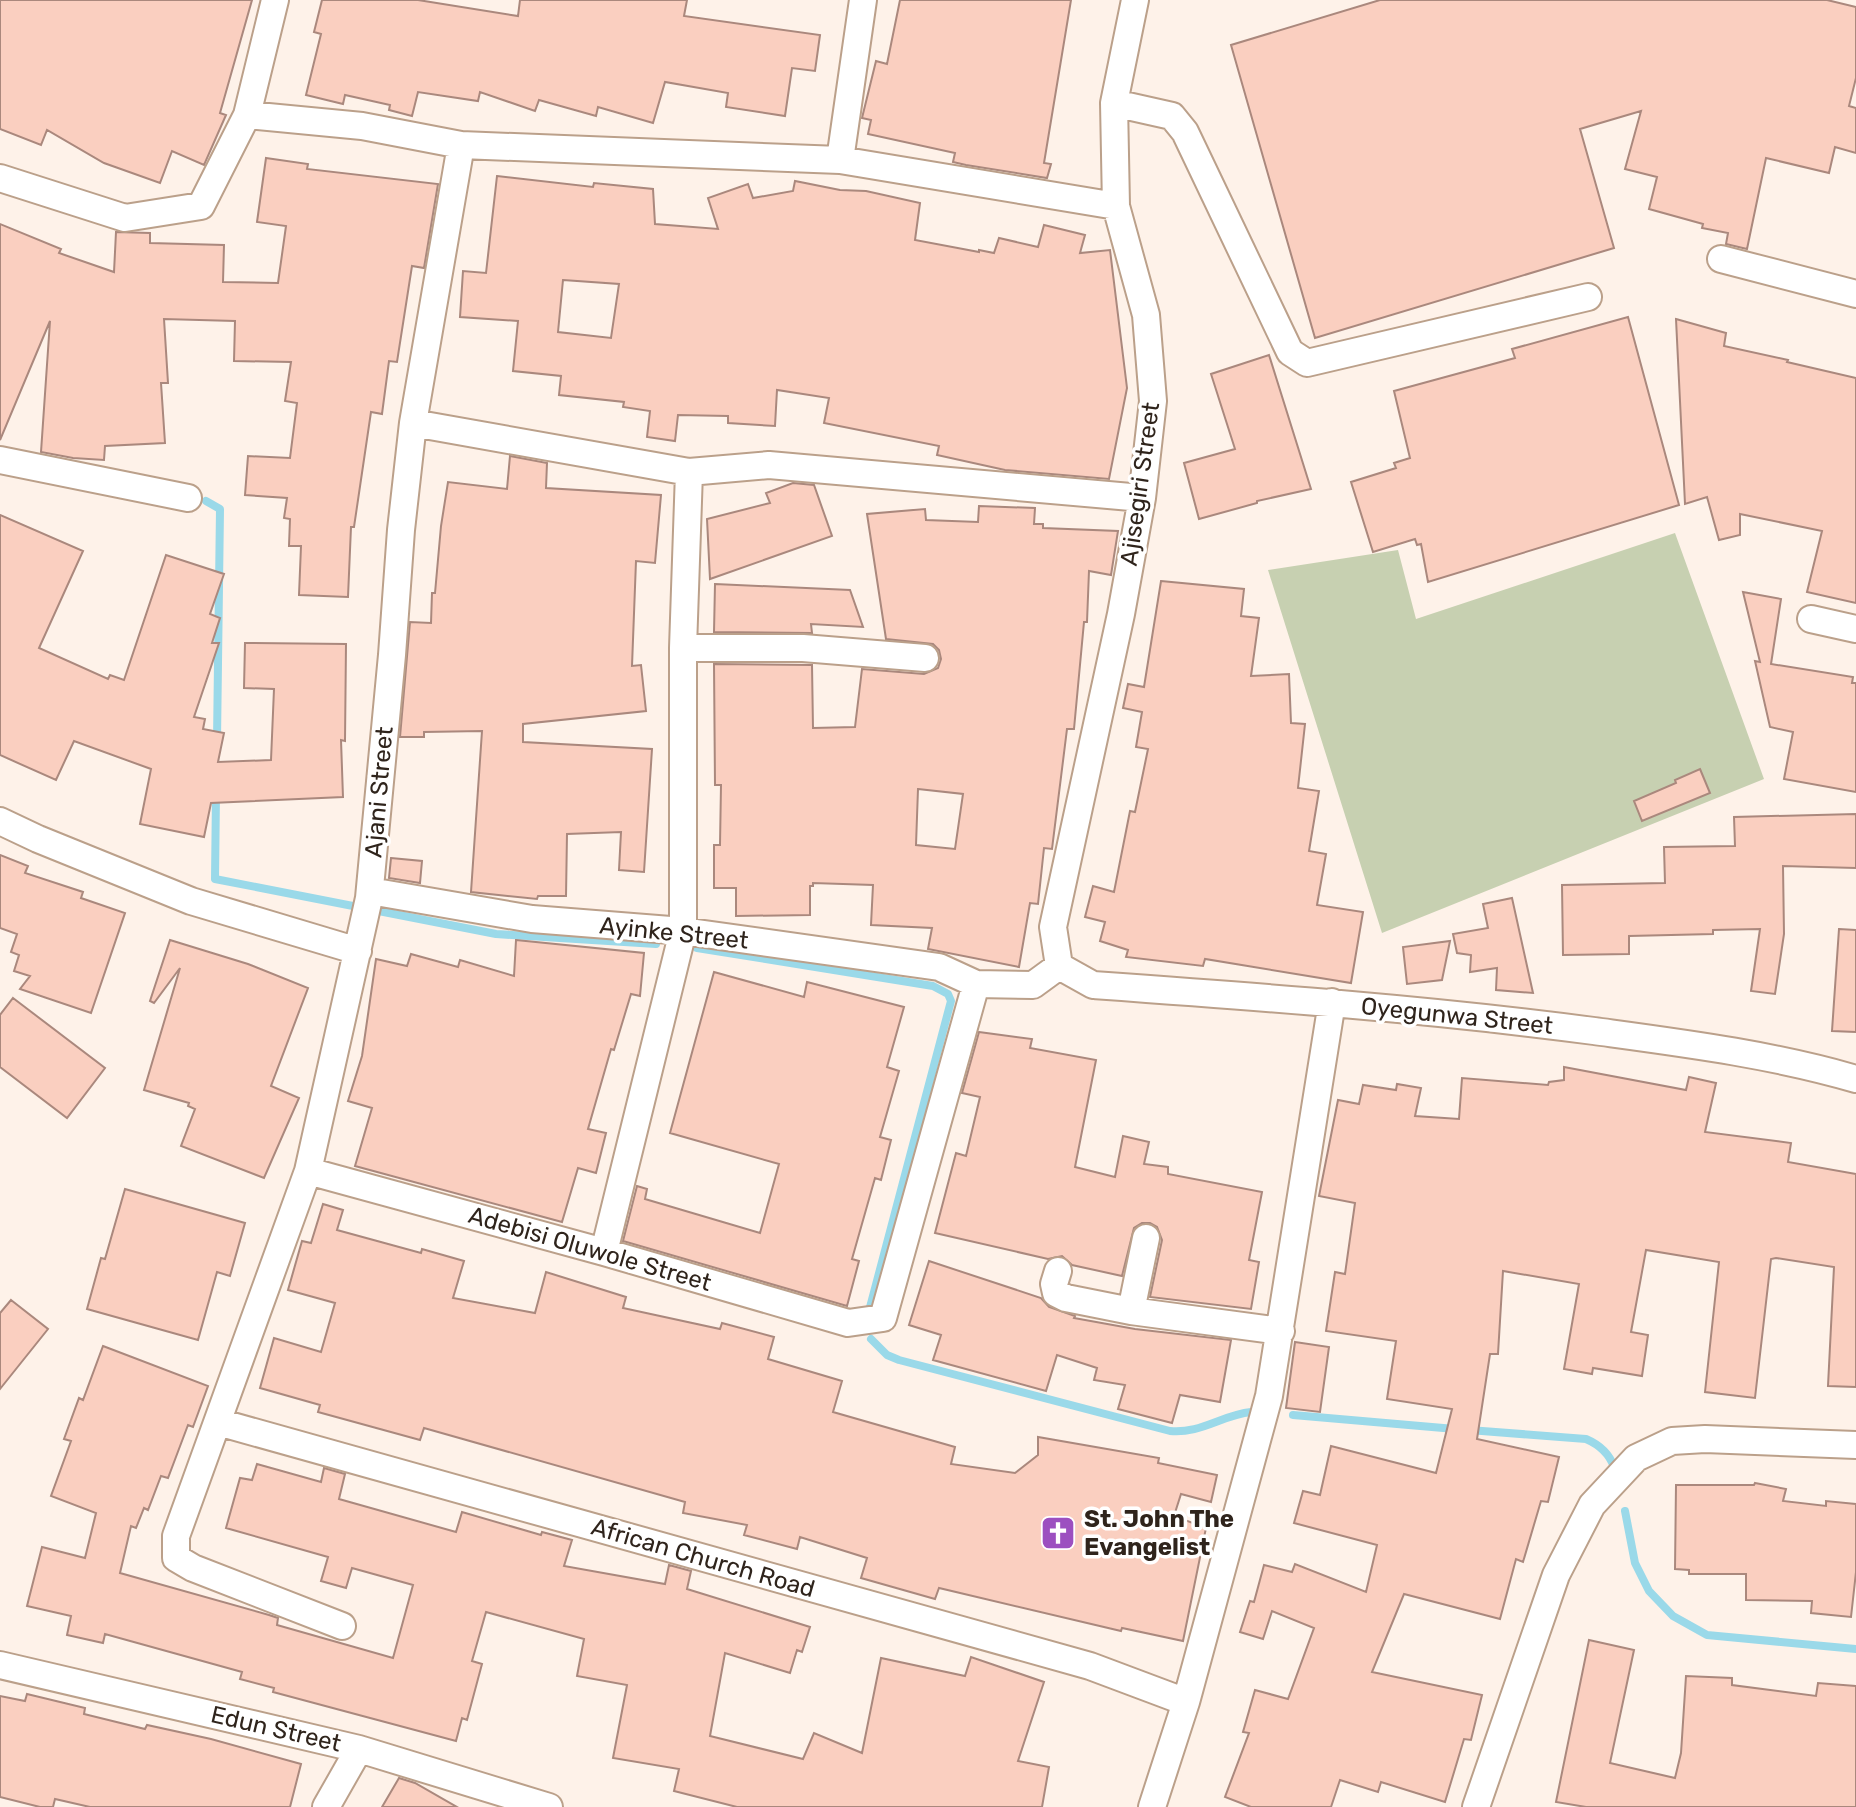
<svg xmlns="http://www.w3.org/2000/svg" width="1856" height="1807" viewBox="0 0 1856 1807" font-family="Rubik,sans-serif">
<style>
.green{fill:#c7d0b1}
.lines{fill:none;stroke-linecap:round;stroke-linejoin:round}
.stream{stroke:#9ad9e9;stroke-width:8}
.building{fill:#facfc0;stroke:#aa887d;stroke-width:2;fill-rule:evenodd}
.minor-casing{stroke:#bba08a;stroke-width:30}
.minor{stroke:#fff;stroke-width:26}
.labels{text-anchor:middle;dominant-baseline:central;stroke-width:7;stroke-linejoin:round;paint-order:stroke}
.street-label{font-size:24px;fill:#2f241c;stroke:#fff}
.poi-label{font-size:24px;font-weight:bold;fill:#2f241c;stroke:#fff;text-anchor:start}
</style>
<rect width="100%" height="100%" fill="#fef2e9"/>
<path class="green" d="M1675,533l89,246 -382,154 -114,-363 130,-20 18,69z"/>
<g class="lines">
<path class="stream" d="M206,501l14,8 -3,231
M216,794l-1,85 281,55 160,10
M697,948l236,38 15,8 3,7 -82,310
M871,1339l16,16 12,5 271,71c30,3 52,-16 81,-19
M1293,1415l162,14
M1469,1430l117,9c14,6 23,14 28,28
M1625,1511l10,52 14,28 24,25 34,19 149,14"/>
</g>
<path class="building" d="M0,0h252l-32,113 6,2 -22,50 -32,-14 -12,32 -56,-20 -57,-33 -6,15 -41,-16z
M322,0h96l100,16 2,-16h167l-3,16 136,19 -5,36 -23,-3 -7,48 -59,-9 2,-14 -63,-11 -12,41 -55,-16 -2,9 -57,-16 -4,11 -55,-19 -2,9 -60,-9 -6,24 -23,-6 1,-5 -45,-10 -2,9 -37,-9 15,-61 -7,-2z
M900,0h171l-27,163 7,1 -4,14 -81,-13 -13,-3 2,-9 -87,-19 3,-14 -9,-2 14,-57 11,3z
M1380,0h447l29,7v71l-7,28 7,2v45l-21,-6 -6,26 -63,-15 -19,91 -21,-5 2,-11 -26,-5 1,-4 -54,-15 8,-32 -32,-8 16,-58 -61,18 34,119 -299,90 -84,-293z
M266,158l42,6 -1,5 131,15 -14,84 -12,-2 -15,96 -8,-1 -7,53 -11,-2 -17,115h-3l-3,70 -49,-2 2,-49h-12l1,-27 -6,-1 3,-20 -42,-3 3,-39 42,2 7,-55 -12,-2 6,-39 -57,-1 1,-40 -71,-2 4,64h-7l4,60 -60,3 -1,14 -31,-2 -32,-6 9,-131 -50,119v-216l61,25 -2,4 55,19 2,-40 34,1v10l74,2 -1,37 55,1 8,-57 -29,-4z
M497,176l96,11 1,-4 59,6 2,35 63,5 -10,-31 40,-14 5,14 40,-7 2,-10 45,9 26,1 54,12 -5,37 64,12v-2l15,3 5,-15 39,9 6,-22 41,10 -5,18 30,-3 17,138 -18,91 -104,-9 -68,-15 2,-9 -115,-23 5,-25 -52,-8 -2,36 -47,-3v-7l-50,-1 -3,26 -28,-4 3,-26 -27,-4 1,-5 -65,-7 2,-19 -48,-5 5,-50 -58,-4 3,-46 23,2zM563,280l56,4 -8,54 -53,-6z
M1628,317l51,188 -251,77 -7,-38 -4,1 -2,-6 -42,13 -22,-70 45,-14 -2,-5 16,-5 -16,-67 121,-33 -3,-9z
M1676,319l50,14 -2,13 64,14 -1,2 69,16v225l-49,-11 15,-61 -82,-17v21l-21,5 -12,-43 -22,7z
M1269,355l42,134 -54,12v2l-58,16 -15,-56 51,-14 -24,-75z
M510,456l37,7 -1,25 115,7 -6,68 -19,-2 -4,105 9,-1 5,46 -123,13v18l129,7 -8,123 -25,-2 2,-38 -54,2 -1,62h-28l-1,3 -66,-7 11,-161 -58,1v5h-24l10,-115 21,1 1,-30h3l6,-67 7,-44 59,7z
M793,483l21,2 18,51 -122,43 -3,-60 63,-16 -4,-10z
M979,506l56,2 -1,16h9v4l75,3 -7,44 -22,-4 -2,51h-3l-10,107h-7l-15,120 -8,-1 -6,56 -8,-1 -11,64 -91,-18 4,-21 -61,-3 2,-40 -60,-2v3h-3v29l-74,1v-28h-22v-43h6l1,-60h-6l-1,-121 98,1 1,63 42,-1 7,-58 62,5 14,-6 3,-9 -2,-9 -6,-6 -47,-5 -19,-125 58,-5 1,11 52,2zM918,789l45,5 -8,55 -39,-4z
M0,515l83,36 -44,97 69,31 2,-4 14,5 42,-125 58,19 -14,40 10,4 -8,25h7l-25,74 11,2 -2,10 21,4 -6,29 53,-2 3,-71 -30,-1 1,-45 101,1 -1,97 -4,-1 2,57 -132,6 -7,34 -64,-13 11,-55 -77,-28 -18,39 -56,-25z
M1161,581l83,8 -3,27 18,2 -8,58 38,-2 2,49 14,1 -7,64 21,3 -10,60 17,3 -9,51 46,7 -12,71 -146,-24 -2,7 -77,-9 2,-7 -28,-9 5,-19 -20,-5 8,-31 21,6 16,-81 5,1 13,-63 -12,-2 6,-35 -19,-4 5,-24 16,3z
M715,584l135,6 13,37 -52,-3 1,9 -98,-1z
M1743,592l38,7 -10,65 82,13 -1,6h4v109l-72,-13 9,-47 -23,-5 -15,-66 5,1z
M1700,769l10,24 -68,28 -8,-20 42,-18 -1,-3z
M1856,814v54l-73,-2 1,68 -9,60 -24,-3 9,-62 -47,1v4l-84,2v18l-66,1 -1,-70 103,-2 -1,-36 71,-1 -1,-29z
M0,855l28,11 -3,7 58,19 -2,6 44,15 -34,100 -71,-24 10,-13 -16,-5 5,-16 -8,-3 6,-18 -17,-6z
M391,858l31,3 -2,22 -31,-5z
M1512,898l21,95 -37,-3 1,-22 -27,4 1,-17 -14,-2 -4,-19 35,-6 -5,-24z
M1839,929l17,1v102l-24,-1z
M170,940l78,24 60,24 -37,98 28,12 -35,80 -83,-32 14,-37 -7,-3 1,-3 -45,-13 36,-122 -26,35 -4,-2z
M516,940l128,13 -4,43 -9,-2 -17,56 -3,-1 -23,80 18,4 -10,40 -18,-5 -16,54 -207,-56 17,-58 -24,-7 14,-45 14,-97 31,7 4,-12 47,13 2,-7 54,16z
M1450,941l-8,39 -35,4 -4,-37z
M714,972l90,25 3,-15 97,25 -17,60 12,4 -19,66 11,3 -10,40 -6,-2 -23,81 7,2 -12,45 -224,-65 14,-55 10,3 -2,10 115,34 19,-69 -109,-31z
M13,998l92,70 -38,50 -67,-51v-52z
M979,1032l53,7 -2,9 66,12 -21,107 40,10 8,-41 26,6 -5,22 24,3v7l94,18 -13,68 10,2 -8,47 -101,-12 12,-57 -5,-13 -7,-4h-8l-8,5 -12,48 -50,-11 -10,-9 -14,3 -113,-26 21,-80 10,3 14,-59 -18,-4z
M1564,1067l122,23 3,-13 27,6 -11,49 86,11 -3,19 68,12v213l-28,-1 6,-119 -58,-9 -5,1 -16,139 -50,-6 14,-130 -73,-12 -15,82 17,3 -6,41 -49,-8 -1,6 -28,-5 15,-85 -76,-13 -5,83h-8l-13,85 82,18 -11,45 -7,-1 -18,61 -7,-3 -16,60 -96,-25 -32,78 110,23 -11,45 -7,-1 -19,63 -64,-20 -3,10 -38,-12 -9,27h-80l-26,-10 24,-64 -6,-1 12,-42 33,9 26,-71 -42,-17 -9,28 -23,-7 10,-31 4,1 10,-37 28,7 3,-8 71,28 11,-47 -83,-22 9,-32 17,4 11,-49 105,27 16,-64 -65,-10 9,-58 -70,-10 9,-59 10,2 10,-71 -36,-7 19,-96 21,4 4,-19 33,5 1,-6 24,4 -6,28 44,3 3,-41 86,7 1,-3 15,-2z
M125,1189l120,34 -15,53 -13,-4 -19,68 -111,-31 14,-51 4,1z
M323,1204l20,6 -6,20 84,23 1,-4 42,12 -11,37 82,15 11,-41 80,25 -3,11 97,21 2,-6 52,14 -6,22 74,22 -9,31 122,35 -4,17 64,9 23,-18v-18l121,21 -1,5 59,12 -6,27 -30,-8 -7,22 32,12 -23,113 -61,-13 -1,3 -182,-43 -4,11 -74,-21 6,-20 -67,-21 -3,12 -53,-14 3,-10 -64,-12 2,-11 -261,-74 -4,12 -102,-28 2,-7 -60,-17 14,-50 47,14 14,-49 -47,-13 14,-49 9,2z
M929,1261l112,37 8,9 26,9 -1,2 61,11 96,11 -11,62 -40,-7 -8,28 -54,-14 7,-24 -31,-5 3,-12 -40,-13 -11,36 -113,-31 8,-25 -32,-10z
M11,1300l37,29 -48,60v-76z
M1295,1342l34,5 -9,65 -34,-4z
M103,1346l105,40 -15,41 -5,-2 -20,53 -7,-2 -13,34 -4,-2 -8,20 -5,-2 -11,47 149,42 9,3 -1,7 116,33 20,-73 -61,-17 -6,20 -25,-7 7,-24 -102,-29 14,-50 12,2 5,-16 64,18 3,-14 21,6 -6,25 117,33 6,-20 79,23 1,-3 30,8 -8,26 101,18 4,-19 22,6 -4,18 123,38 -8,25 -5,-2 -7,23 -65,-20 -15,83 93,23 11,-26 48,20 19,-95 84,18 6,-19 73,25 -26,79 31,6 -7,40h-305l-63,-16 5,-22 -66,-11 14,-73 -50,-9 7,-37 -98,-27 -14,49 10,3 -15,56 -5,-2 -6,23 -183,-49 1,-4 -34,-9 2,-7 -137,-38 -2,9 -36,-8 4,-19 -44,-10 15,-59 43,11 11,-45 -45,-17 20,-55 -7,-2 15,-41 4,2z
M1755,1483l31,6 -3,12 43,5v-5l30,3v68l-5,45 -40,-4 1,-12 -66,-1v-26h-57v-4l-14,-1 1,-84h78z
M1589,1640l45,10 -24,113 65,15 6,-25 5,-77 46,2v7l84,11 2,-13 38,3v121h-270l-30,-5z
M27,1694l58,14 -1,6 61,15 2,-4 64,14 90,25 -11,43h-200l-35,-8 -2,8h-13l-40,-10v-101l25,5z
M399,1778l16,5 42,24h-75z"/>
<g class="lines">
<g class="minor-casing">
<path id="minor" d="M1114,103l58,13 13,16 105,220 17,11 281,-66
M247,115l115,11 99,19 379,15 276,46
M840,160l23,-160
M0,178l125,40 76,-12 46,-91 28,-115
M1721,259l135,35
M413,423l276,49 80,-7 373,33
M0,460l188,38
M1811,619l45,10
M683,648h120l122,10
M0,821l38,18 153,62 167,50
M370,891l162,28 151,12 256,36 37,17 57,1 26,-19
M1059,966l-6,-39 68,-313 21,-116 11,-97 -7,-86 -30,-109 -2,-103 21,-103
M1059,966l34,19c167,12 335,24 501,46 88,12 176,23 262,48
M308,1171l296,81 244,71 35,-5 93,-334
M604,1252l79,-321v-283l6,-176
M1058,1271l-4,13 2,9 10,5 65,13 150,20
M1131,1311l15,-73
M218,1422l872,244 96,36
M342,1626l-149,-58 -17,-10v-22l132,-365 61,-273 23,-243 9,-125 12,-107 48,-278
M0,1665l359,84 190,58
M326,1807l33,-58
M1152,1807l34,-105 83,-306 63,-394
M1476,1807l80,-232 36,-70 44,-47 36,-17 33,-2 151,6"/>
</g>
<use href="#minor" class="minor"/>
</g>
<defs>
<g id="church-square" transform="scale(1.8)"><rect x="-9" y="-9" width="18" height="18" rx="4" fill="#9c4fc0" stroke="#fff"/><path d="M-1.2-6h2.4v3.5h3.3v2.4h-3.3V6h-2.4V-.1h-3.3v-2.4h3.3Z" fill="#fff"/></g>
</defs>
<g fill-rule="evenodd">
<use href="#church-square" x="1058" y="1533"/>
</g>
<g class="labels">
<g class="street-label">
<text transform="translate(1140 484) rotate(-82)">Ajisegiri Street</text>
<text transform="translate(379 792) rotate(-85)">Ajani Street</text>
<text transform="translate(674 933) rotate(6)">Ayinke Street</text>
<text transform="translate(1457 1016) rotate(6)">Oyegunwa Street</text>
<text transform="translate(590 1249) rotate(16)">Adebisi Oluwole Street</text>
<text transform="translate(703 1558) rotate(16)">African Church Road</text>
<text transform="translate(276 1729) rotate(13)">Edun Street</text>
</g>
<g class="poi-label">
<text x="1084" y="1519">St. John The<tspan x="1084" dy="28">Evangelist</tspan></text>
</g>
</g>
</svg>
